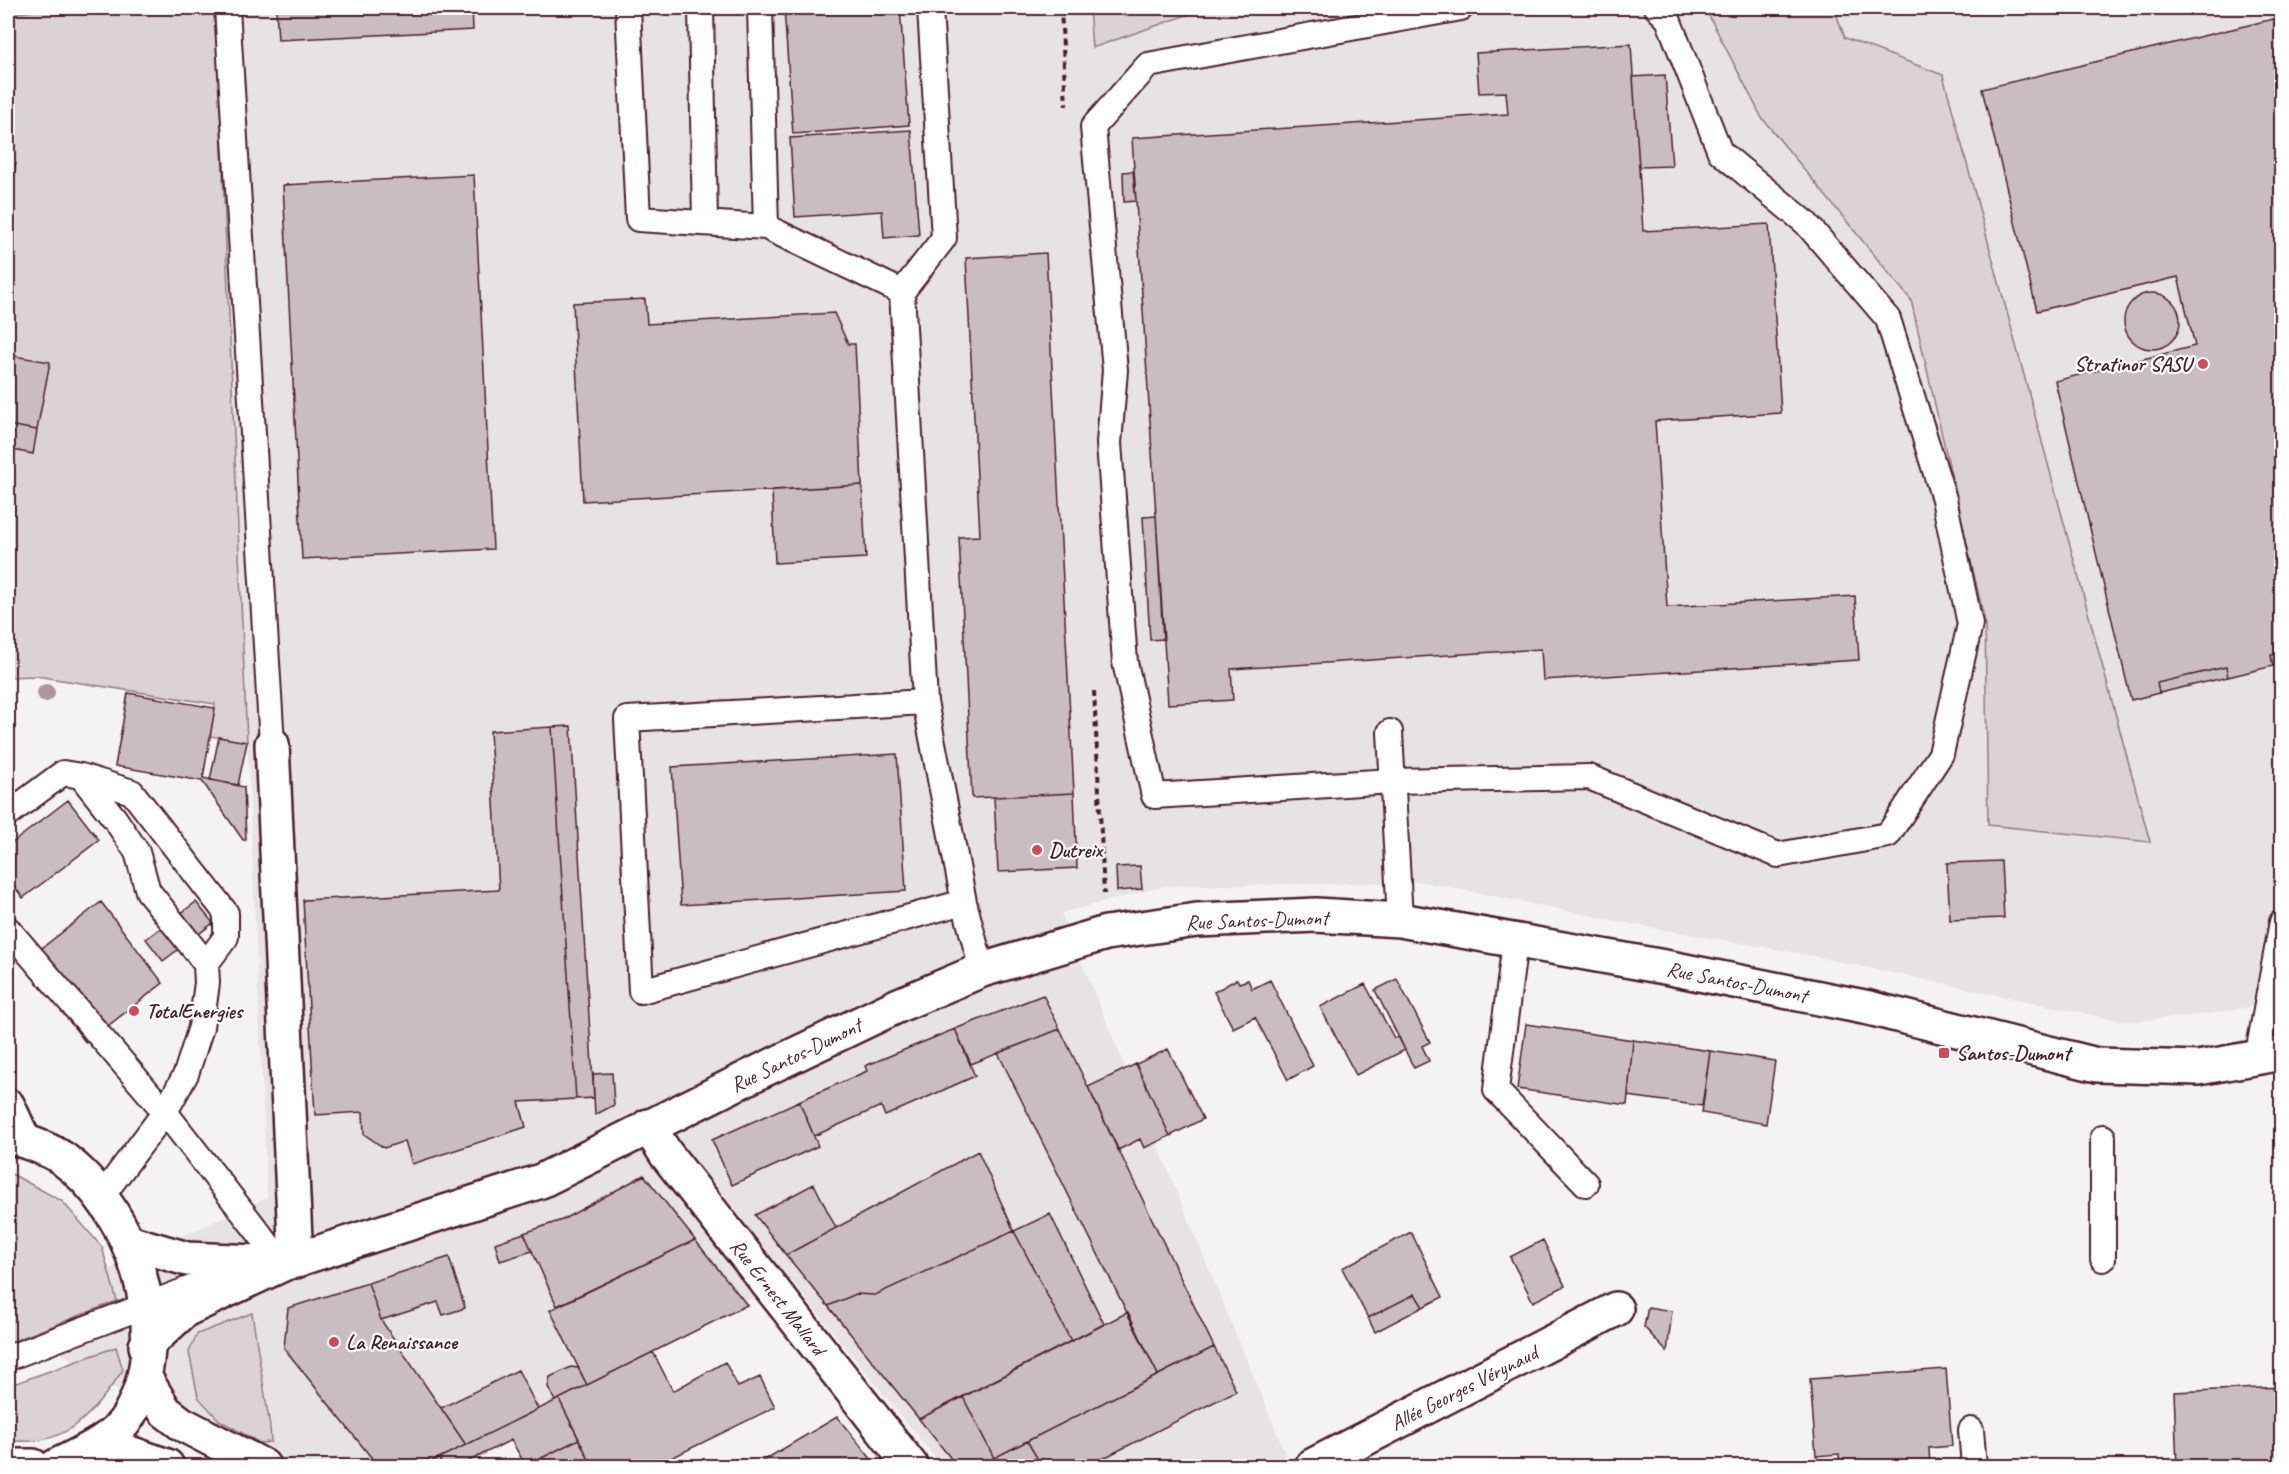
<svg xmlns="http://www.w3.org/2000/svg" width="2289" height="1474" viewBox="0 0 2289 1474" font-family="Caveat,sans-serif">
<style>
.built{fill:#e7e2e3}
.green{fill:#dbd2d5;stroke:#927880;stroke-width:1.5}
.building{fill:#cabdc1;stroke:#4a1f2b;stroke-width:1.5}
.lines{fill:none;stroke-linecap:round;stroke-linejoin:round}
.lane-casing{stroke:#4a1f2b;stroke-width:28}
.street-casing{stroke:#4a1f2b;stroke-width:38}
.secondary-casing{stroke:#4a1f2b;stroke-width:38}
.primary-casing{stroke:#4a1f2b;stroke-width:38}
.path{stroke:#4a1f2b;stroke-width:4;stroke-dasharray:6 4.5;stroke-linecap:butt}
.lane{stroke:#fff;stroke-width:24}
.street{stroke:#fff;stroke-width:33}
.secondary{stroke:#fff;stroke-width:33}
.primary{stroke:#fff;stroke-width:33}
.tree{fill:#aa979c}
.poi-dot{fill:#d1495b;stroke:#fff;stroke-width:2}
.labels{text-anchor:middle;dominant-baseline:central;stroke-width:4.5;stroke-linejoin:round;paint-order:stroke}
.poi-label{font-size:21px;font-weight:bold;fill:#4a1f2b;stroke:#fff;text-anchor:start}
.street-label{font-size:21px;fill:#4a1f2b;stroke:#fff}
</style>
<rect width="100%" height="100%" fill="#f4f2f2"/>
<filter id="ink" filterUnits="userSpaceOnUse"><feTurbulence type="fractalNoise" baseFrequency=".0167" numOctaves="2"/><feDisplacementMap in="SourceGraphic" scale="12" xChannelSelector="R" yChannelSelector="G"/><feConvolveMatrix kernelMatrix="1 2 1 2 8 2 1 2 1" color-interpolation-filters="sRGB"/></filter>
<g filter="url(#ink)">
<path class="built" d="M8,8h54l-54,6z
M216,8h873l4,39 114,-39h498l57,110 149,182 74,322 3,203 161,17 -206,-767 -98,-37 -11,-30h447v994l-74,12 -81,8 -328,-69 -151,-26 -223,-45 -259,4 -104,27 225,542 -22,11h-322l-153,-188 -343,188h-212l-226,-148v-3l259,-117z"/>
<path class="green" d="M62,8h154l31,734 -37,-6 5,-32 -179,-28 -28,1v-663z
M1089,8h118l-115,40z
M1705,8h129l11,30 98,37 207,767 -162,-17 -3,-203 -74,-322 -149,-182z
M8,1172l54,29 40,46 15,54 -109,42z
M252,1313l18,114 1,15 -11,1 -41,-23 -21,-23 -9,-45 8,-18z
M116,1347l7,23c-30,43 -56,79 -115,70v-54z"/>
<path class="building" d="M276,8h196l1,22 -195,10z
M784,8h116l9,117 -116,9z
M2282,17v636l-11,2 2,11 -45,11 -2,-10 -69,16 2,10 -28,7 -76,-319 140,-35 -17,-69 -141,34 -55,-222z
M1631,44l12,187 126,-7 12,189 -126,8 12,186 188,-11 4,64 -316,20 -2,-31 -310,20 2,31 -65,4 -36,-566 376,-24 -2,-22 -27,1 -3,-40z
M1665,75l7,91 -33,1 -6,-90z
M911,130l8,105 -35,3 -2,-27 -87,6 -5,-79z
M8,161l8,2 -8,44z
M1133,171l3,30 -12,1 -1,-30z
M474,175l19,374 -191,10 -19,-374z
M1046,253l28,540 -102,5 -13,-261 21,-1 -14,-278z
M2124 321a28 28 0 1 1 56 0a28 28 0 1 1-56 0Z
M645,299l2,25 187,-11 14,31h7l7,141 -279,16 -10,-198z
M8,355l42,7 -13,68 -29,-5z
M8,425l29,5 -4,24 -25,-5z
M862,485l4,73 -91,5 -3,-73z
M1156,516l7,123 -13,1 -7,-123z
M2282,653v11l-9,2 -2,-11z
M2226,667l2,10 -69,16 -2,-10z
M128,693l87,15 -12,70 41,9 2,53h-3l-41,-59 -87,-15z
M571,726l23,372 -18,1 -24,-372z
M552,727l24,372 -57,3 7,25 -114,37 -7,-23 -21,7 -20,-14 -1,-22 -48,3 -12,-215 196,-10 -9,-159z
M219,737l28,5 -9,43 -28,-5z
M897,754l9,137 -225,14 -9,-138z
M1074,793l3,75 -79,4 -4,-75z
M68,800l31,40 -76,58 -15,-20v-32z
M2001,861l3,57 -54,2 -3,-57z
M1140,866l2,23 -25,2 -1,-24z
M101,902l62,81 -77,60 -62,-81z
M196,902l17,21 -50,38 -17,-22z
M1237,979l2,4 9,-3 4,9 18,-9 43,86 -25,14 -33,-63 -22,11 -19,-36z
M1397,979l33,63 -8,4 7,15 -15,7 -39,-78z
M1365,984l29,54 5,-1 6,13 -49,25 -36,-68z
M1043,995l17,34 -89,35 -16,-35z
M1526,1024l107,16 -6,65 -110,-16z
M955,1029l20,47 -90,40 -4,-10 -67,30 -15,-35 68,-30 -2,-5z
M1060,1029l154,318 -56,28 -160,-322z
M1633,1040l77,11 -8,55 -74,-10z
M1168,1049l35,70 -33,17 -34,-72z
M1710,1051l65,10 -9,63 -64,-11z
M1136,1064l34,72 -26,12 -4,-9 -22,11 -30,-63z
M612,1073l2,32 -19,10 -2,-41z
M799,1101l19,45 -86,39 -20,-45z
M978,1151l36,80 -139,64 -19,-1 -28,12 -42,-51z
M644,1175l51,65 -138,66 -33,-73 38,-13z
M814,1184l22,44 -50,27 -31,-40z
M1050,1214l54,110 -33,17 -57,-110z
M1014,1231l57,110 -152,78 -91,-113 28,-12 19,1z
M1411,1232l32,65 -20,10 -8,-13 -47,24 -26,-50z
M524,1233l8,18 -32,10 -5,-18z
M695,1240l52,65 -160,80 -37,-75z
M1543,1240l22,46 -32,16 -23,-45z
M449,1257l16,51 -22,7 -5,-13 -57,18 -13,-37z
M368,1283l13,37 85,125 -44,21h-44l-94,-118 4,-40z
M1415,1294l8,13 -48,25 -7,-14z
M1648,1307l24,4 -5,41 -23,-25z
M1128,1312l30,63 -164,83 -31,-61z
M1214,1347l22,44 -148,75h-46l-15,-25z
M653,1352l20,39 52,-29 13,25 22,-10 15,30 -120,59h-63l-33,-67z
M571,1367l7,1 9,17 -32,16 -7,-14 2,-10z
M1946,1369l6,77 -23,2 1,18h-90l-1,-12 -23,2 -6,-77z
M518,1370l20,39 -72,36 -25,-37z
M2282,1387v79h-105l-3,-74z
M963,1397l31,61 -18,8h-19l-38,-47z
M559,1399l20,40 -53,27 -15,-26 -52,26h-16l-4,-8z
M837,1417l40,49h-123z
M579,1439l13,27h-67h1z
M1027,1441l15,25h-66l18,-8z
M439,1458l4,8h-21z"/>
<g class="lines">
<g class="lane-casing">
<path id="lane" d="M227,8l45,736
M628,8l10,211 128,8 136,65 23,410 39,200 18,68
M701,8l4,215
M760,8l6,219
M1461,8l-313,57 -55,62 22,243 -6,73 16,219 29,134 238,-15 197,-4 189,78 110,-20 53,-81 29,-130 -26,-125 -56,-180 -82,-96 -86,-71 -52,-133 -11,-11
M902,292l42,-54 -14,-230
M925,702l-298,17 14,272 323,-89
M1390,732l10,188
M81,776l51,16 94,121v24l-20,27
M8,814l55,-41 18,3 34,43 22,33 11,39 58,73 1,19 -6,44 -15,47 -21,38 118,152 -10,2
M8,929l157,183 -63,84
M1515,942l-19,148 90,94
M2257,1059l25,-137
M2103,1259v-122
M8,1358l186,-71 34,-9
M1971,1430l3,36"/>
</g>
<g class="street-casing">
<path id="street" d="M272,744l24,517
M648,1126l18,28 245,312
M1312,1466l304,-157"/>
</g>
<g class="secondary-casing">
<path id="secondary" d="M129,1242l58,17 92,4
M146,1346l39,-36 98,-46 258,-83 220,-110 138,-66 83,-35 124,-37 91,-13 119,-5 84,5 270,48 199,40 228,57 101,3 84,-15"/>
</g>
<g class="primary-casing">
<path id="primary" d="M8,1106l16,35
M8,1136c17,5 39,12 54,22 72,52 113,177 67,257 -14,25 -49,39 -73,51
M145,1378l20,33 17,13 81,42
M101,1443l66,23
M8,1466h25"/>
</g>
<path class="path" d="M1061,8l5,98
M1094,691l10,203"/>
<use href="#lane" class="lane"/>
<use href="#street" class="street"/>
<use href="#secondary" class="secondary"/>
<use href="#primary" class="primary"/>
</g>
<circle class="tree" cx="46" cy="693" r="9"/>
</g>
<g class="poi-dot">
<circle cx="2203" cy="364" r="6"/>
<circle cx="1037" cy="850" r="6"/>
<circle cx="134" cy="1011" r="6"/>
<rect x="1938" y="1047" width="12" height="12" rx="3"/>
<circle cx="334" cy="1342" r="6"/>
</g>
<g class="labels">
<g class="poi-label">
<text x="2191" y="364" text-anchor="end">Stratinor SASU</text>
<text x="1049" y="850">Dutreix</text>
<text x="146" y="1011">TotalEnergies</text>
<text x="1956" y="1053">Santos-Dumont</text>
<text x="346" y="1342">La Renaissance</text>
</g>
<g class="street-label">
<text transform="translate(1257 920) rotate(-2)">Rue Santos-Dumont</text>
<text transform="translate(1737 982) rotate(11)">Rue Santos-Dumont</text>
<text transform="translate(796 1055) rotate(-26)">Rue Santos-Dumont</text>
<text transform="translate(778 1297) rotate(52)">Rue Ernest Mallard</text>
<text transform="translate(1464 1388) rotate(-27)">Allée Georges Vérynaud</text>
</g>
</g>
<rect width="2289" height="1474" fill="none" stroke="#fff" stroke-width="30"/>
<rect x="15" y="15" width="2259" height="1444" fill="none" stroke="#4a1f2b" stroke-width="2" filter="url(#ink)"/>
</svg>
